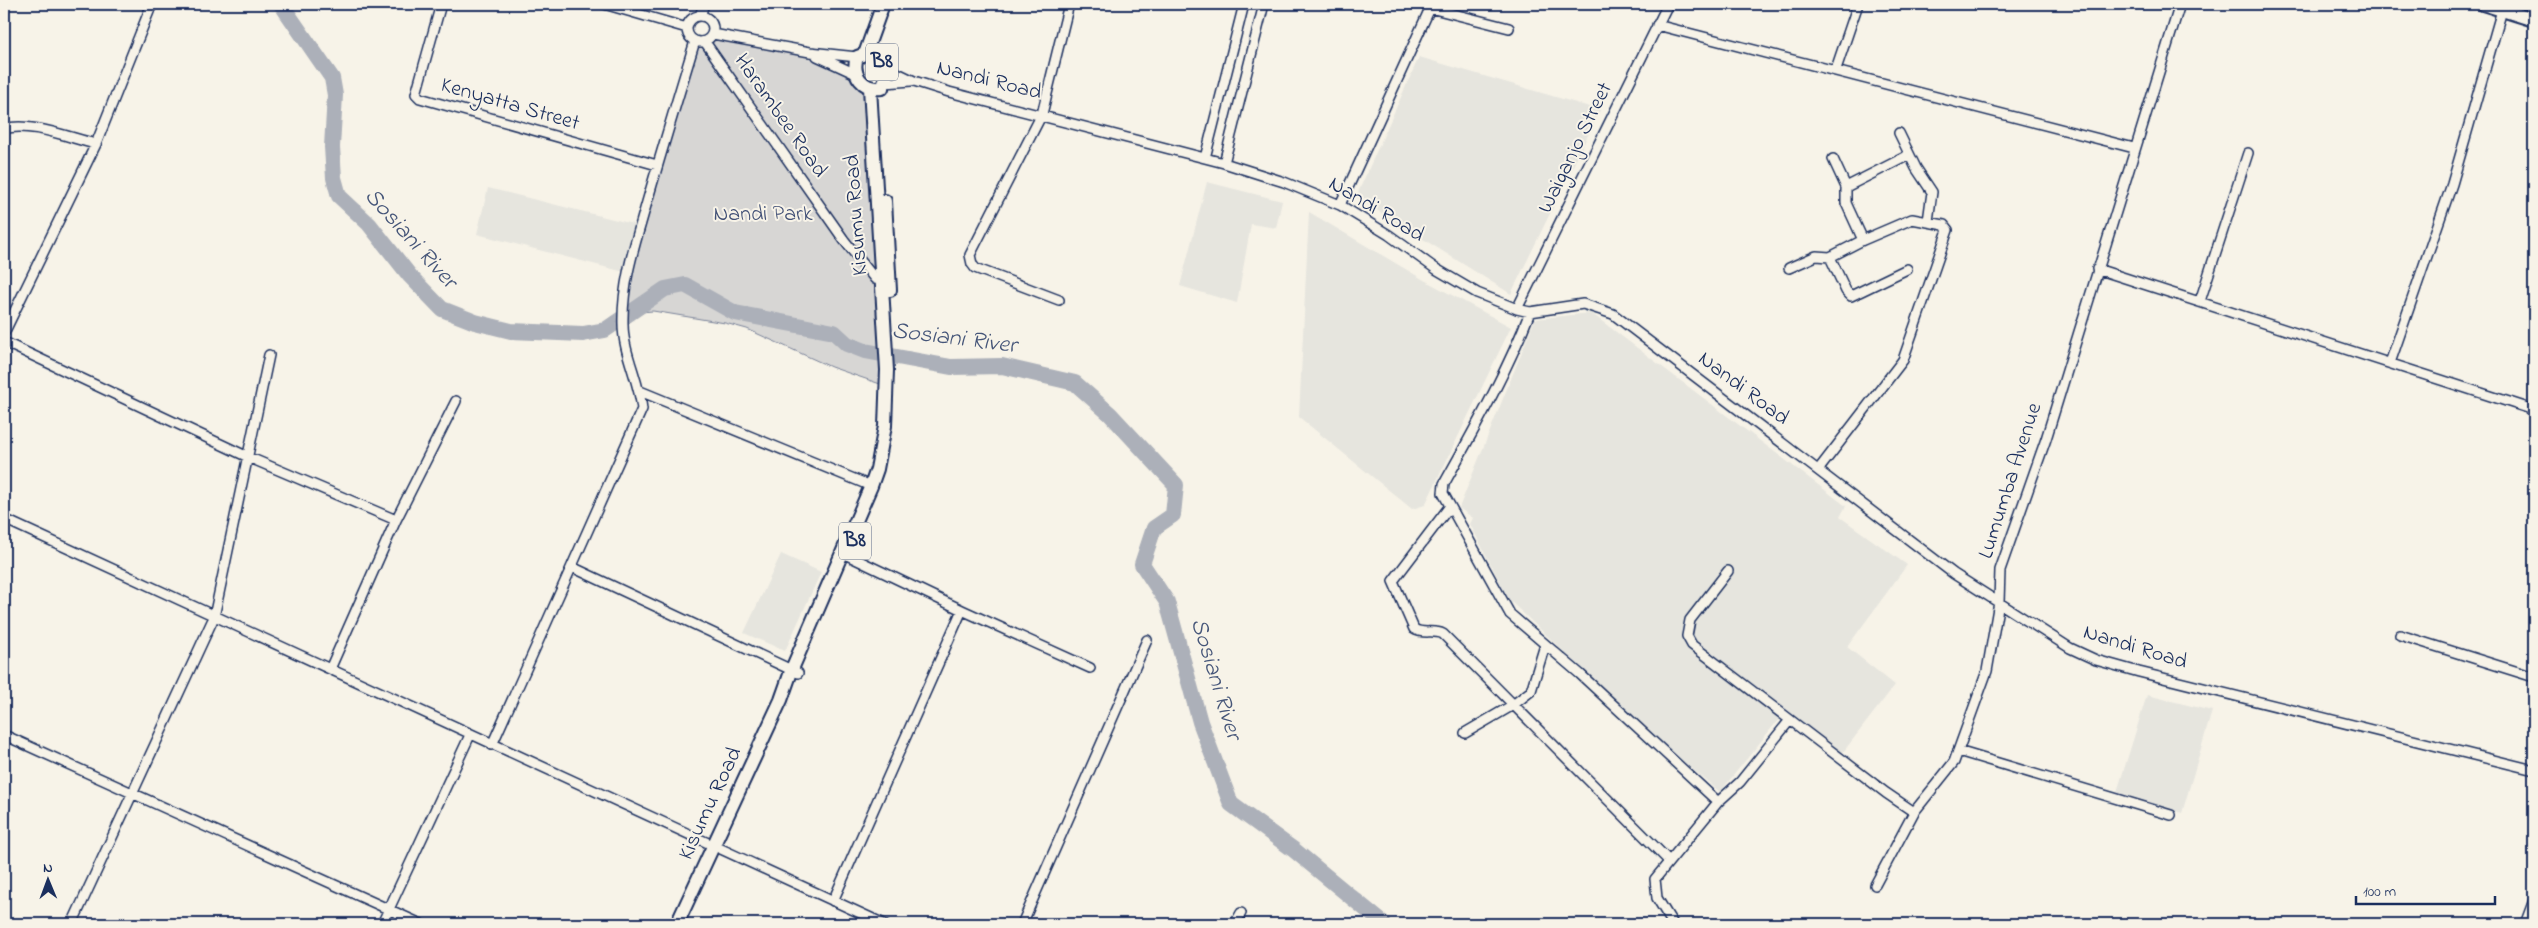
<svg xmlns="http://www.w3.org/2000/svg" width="2538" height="928" viewBox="0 0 2538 928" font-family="'Indie Flower',sans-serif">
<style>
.built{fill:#e6e5de}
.green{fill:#d7d6d4;stroke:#798299}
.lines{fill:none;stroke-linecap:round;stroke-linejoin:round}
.river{stroke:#acb0b9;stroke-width:16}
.minor-casing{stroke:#1b2f5e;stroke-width:12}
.highway-casing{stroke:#1b2f5e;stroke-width:16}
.minor{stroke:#f7f3e8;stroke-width:9}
.highway{stroke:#f7f3e8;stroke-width:12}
.labels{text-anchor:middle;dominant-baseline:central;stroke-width:4;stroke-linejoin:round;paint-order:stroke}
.shield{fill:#f7f3e8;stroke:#5d6a87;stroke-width:1}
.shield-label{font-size:21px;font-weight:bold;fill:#1b2f5e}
.street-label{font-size:22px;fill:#1b2f5e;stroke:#f7f3e8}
.park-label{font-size:22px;fill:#415076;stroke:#f7f3e8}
.water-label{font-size:24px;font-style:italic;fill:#465679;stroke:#f7f3e8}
</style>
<rect width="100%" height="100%" fill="#f7f3e8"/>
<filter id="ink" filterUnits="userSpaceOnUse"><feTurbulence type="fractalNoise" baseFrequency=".02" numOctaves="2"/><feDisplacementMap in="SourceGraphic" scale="10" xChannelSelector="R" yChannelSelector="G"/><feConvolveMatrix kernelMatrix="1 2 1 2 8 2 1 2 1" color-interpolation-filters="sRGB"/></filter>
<g filter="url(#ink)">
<path class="built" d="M1419,57l181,53 -89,184 -155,-97z
M1207,182l75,19 -6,27 -25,-4 -14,79 -57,-17z
M488,188l153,38 -13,47 -151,-39z
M1309,212l115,68 87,47 -86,178 -13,4 -113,-92z
M1591,313l255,193 -6,11 67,48 -60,82 48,38 -58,75 -54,-46 -63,78 -59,-49 -152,-143 -39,-76 3,-6 -14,-10 76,-189z
M781,554l40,18 -36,79 -41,-18z
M2147,695l65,16 -30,102 -65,-21z"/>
<path class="green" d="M714,35c54,11 115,15 156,55l16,296 -55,-19 -84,-38 -22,-6 -72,-12 -13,1 -15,15 3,-54 68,-229 12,-2z"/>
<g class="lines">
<path class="river" d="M281,4l51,74 3,17 -3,52 2,31 5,18 30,28 41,52 32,33 33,13 36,9 72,3 22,-4 60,-41 20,-4 50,28 99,19 13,12 18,7 86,16 51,-1 73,17 35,31 66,71 -3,30 -19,13 -12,36 25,38 33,120 31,82 63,46 90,74"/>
<g class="minor-casing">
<path id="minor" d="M441,4l-25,90 4,4 237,67
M604,4l83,24
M1430,8l79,20
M687 29a13 13 0 1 1 26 0a13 13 0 1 1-26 0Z
M700,16l4,-12
M1657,25l477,123
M713,34l97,18 47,5
M705,42l139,198 31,39 6,1
M817,56l39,18
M885,67l29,14 35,11 275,71 60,19 56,23 49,30 47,34 41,24 40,16 13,3 53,-8 30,10 341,260 116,74 26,12 43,12 395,98
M1836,69l22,-65
M885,83l26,-2
M4,129c25,-8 66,9 92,15
M1899,133l17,35 16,24 -4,29
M1205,158l39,-154
M1833,159l13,28
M1224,163l40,-159
M1340,205l92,-201
M1863,240l-17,-37v-16l63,-32
M1830,257l16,34 5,5 56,-27
M1789,268l27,-12 14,1 33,-17 49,-21 32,6 4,5 -45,130 -84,109
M2097,269l437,141
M1059,300l-84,-32 -3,-4 -2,-9 72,-141 27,-110
M2200,301l48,-148
M1517,309l151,-305
M1530,312c-23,60 -55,116 -86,172l-1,9 67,121 70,60 138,128 22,-20 50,-62
M4,333l92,-189 56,-140
M4,342l244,115 148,63 -66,149
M2390,363l62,-179 50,-174
M640,391l231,95
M1450,506l-57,75 21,48c9,6 19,0 29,5l225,226
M4,519l880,405
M396,520l60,-119
M572,567l226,106
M1728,571l-38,49 -3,16 5,9 194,148 28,19 40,-50 33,-91 12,-69 1,-32 46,-131 134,-435
M962,610l128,58
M2400,635l134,42
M1465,733l48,-28 18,-14 14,-46
M4,735l417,189
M492,745l150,-336c-3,-29 -19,-56 -19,-85 -1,-40 11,-77 22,-115 16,-56 33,-112 50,-168
M1958,751l213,64
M1875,885l39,-73
M833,901l129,-291 -113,-54
M72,924l142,-307 55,-262
M382,924l88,-189
M1022,924l125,-284
M1235,924l6,-11
M1673,924l-16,-26 -2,-19 63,-77
M2525,924l9,-24"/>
</g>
<g class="highway-casing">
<path id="highway" d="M2483,4l51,16
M865,54c13,0 18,9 22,20l-5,14c-19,2 -31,-13 -25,-31z
M865,54l18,-50
M885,201l5,89
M677,924l104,-224 11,-31 79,-183 6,-17 8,-43 2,-56 -17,-282"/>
</g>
<use href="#minor" class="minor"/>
<use href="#highway" class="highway"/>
</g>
</g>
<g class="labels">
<g class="shield">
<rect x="866" y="43.5" width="32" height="37" rx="4"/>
<rect x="839" y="522.5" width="32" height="37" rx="4"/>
</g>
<g class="shield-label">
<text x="882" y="62">B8</text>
<text x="855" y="541">B8</text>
</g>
<g class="street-label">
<text transform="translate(989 81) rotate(14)">Nandi Road</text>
<text transform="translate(510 105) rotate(16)">Kenyatta Street</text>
<text transform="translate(780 116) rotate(55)">Harambee Road</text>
<text transform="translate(1576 148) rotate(-64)">Waiganjo Street</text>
<text transform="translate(1376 210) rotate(31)">Nandi Road</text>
<text transform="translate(857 215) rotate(-94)">Kisumu Road</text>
<text transform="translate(1743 389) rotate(37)">Nandi Road</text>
<text transform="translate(2011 481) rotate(-72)">Lumumba Avenue</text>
<text transform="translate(2135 648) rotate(17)">Nandi Road</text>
<text transform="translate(711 804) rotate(-65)">Kisumu Road</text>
</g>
<g class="park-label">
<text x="763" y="215">Nandi Park</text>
</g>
<g class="water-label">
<text transform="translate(410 239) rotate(48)">Sosiani River</text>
<text transform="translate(954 339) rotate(7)">Sosiani River</text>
<text transform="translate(1215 679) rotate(73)">Sosiani River</text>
</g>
</g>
<rect width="2538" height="928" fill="none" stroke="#f7f3e8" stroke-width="20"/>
<rect x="10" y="10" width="2518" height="908" fill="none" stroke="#1b2f5e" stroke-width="2" filter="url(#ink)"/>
<g transform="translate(48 880) rotate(359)" stroke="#f7f3e8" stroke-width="4" paint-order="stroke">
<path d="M0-4L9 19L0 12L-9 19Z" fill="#1b2f5e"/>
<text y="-8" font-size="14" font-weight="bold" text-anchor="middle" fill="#1b2f5e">N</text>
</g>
<path d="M2356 896v8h139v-8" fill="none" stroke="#1b2f5e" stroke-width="2.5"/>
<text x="2363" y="896" font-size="15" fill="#1b2f5e" stroke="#f7f3e8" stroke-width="4" paint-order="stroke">100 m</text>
</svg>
